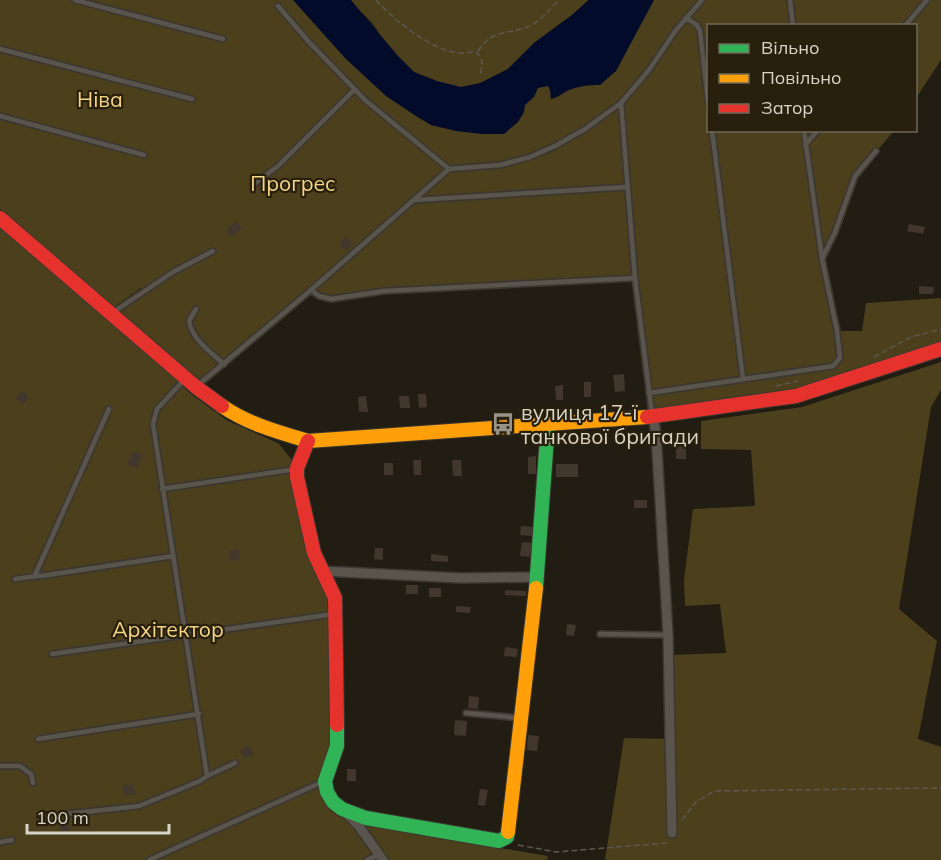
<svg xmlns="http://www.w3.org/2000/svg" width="941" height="860" viewBox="0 0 941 860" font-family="Mulish,sans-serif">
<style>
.green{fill:#4c3f1c}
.water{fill:#030b2a}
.building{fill:#42372d}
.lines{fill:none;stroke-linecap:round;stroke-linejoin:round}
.lane-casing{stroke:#3c3831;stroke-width:8}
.street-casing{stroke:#3c3831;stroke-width:12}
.fast-casing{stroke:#3c3831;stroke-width:16}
.slow-casing{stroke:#3c3831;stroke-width:16}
.jam-casing{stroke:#3c3831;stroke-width:16}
.path{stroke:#5c5850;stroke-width:1.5;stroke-dasharray:6 3;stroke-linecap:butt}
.lane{stroke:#59554d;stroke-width:4.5}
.street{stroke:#59554d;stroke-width:9}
.fast{stroke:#30b455;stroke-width:14}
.slow{stroke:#ff9f0a;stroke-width:14}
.jam{stroke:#e5322d;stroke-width:14}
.labels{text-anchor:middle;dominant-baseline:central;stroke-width:4.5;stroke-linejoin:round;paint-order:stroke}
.park-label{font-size:21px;fill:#f4d485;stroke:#28200c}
.poi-label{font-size:21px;fill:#d8d3c7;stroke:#28200c;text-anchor:start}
</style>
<rect width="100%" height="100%" fill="#221d12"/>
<path class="green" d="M0,0h299l18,20 184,100 136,-120h304v60l-25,38v-72h-208v104l186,1 -39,45 -33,83 15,72h25l4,-28 75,-5v45l-145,47 -38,7 -103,13 -3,-14 -3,-3 -14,-114 -251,12 -53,8 -20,-8 -110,93 -82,-73 26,-18 -4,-5 -27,19 -114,-98z
M346,0h247h-5l-16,15 -38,28 -26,26 -21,11 2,6 -46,8 -29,-22 -34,-33c-2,-16 -22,-29 -34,-39z
M0,226l108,91 83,77 37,27 50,22 14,17 2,18 37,119 2,150 -10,47 40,31 185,31 -1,4h-547z
M941,362v28l-10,17 -32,202 38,32 -19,98 23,8v113h-336l19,-122 49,1 -3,-84 56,-2 -6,-49 -35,2 -1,-26 9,-71 62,-3 -4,-56 -50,-1v-28l101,-14z"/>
<path class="water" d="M293,0h58l47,56 16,16 23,9 24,6 19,-4 28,-14 26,-26 38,-28 17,-15h65l-38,71 -16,14c-11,0 -21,1 -31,5 -7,3 -11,8 -18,9l-1,-9 -2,-4 -10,2 -4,9 -9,8 -1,7 -6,10 -14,12h-22l-26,-3 -25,-6 -15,-9 -30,-20 -41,-38z"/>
<path class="building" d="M236,221l6,7 -11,9 -5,-7z
M909,224l16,3 -2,7 -16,-3z
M346,237l7,7 -7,7 -7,-8z
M919,286l15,1 -1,7h-14z
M624,374l1,17 -10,1 -2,-17z
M584,382h7v15h-7z
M563,385v15h-7l-1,-14z
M21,391l8,5 -5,8 -8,-5z
M418,394h8l1,13 -8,1z
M366,396l2,16h-9l-1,-15z
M399,396h10l1,12h-10z
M686,446v13h-10v-12z
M133,451l10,4 -6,13 -10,-4z
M536,456v18h-8v-17z
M413,460h8v15h-7z
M452,460h9l1,16h-9z
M384,463h9v12h-9z
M556,464h22v13h-22z
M634,500h13v8h-13z
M521,526l12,1 -1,9 -12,-1z
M522,542l10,1 -2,14 -10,-1z
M375,548h8v12l-9,-1z
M239,549l1,10 -10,2 -1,-10z
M431,554l17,2v6l-17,-1z
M406,585h12v9h-12z
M429,588h12v9h-12z
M505,590l21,1v5l-21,-1z
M456,606l15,1 -1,6 -14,-1z
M567,624l9,1 -2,11 -8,-1z
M505,647l13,2 -1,8 -13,-1z
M469,696l10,1 -1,12 -10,-1z
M455,720l12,1 -1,15 -12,-1z
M528,735l11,1 -2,15 -10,-1z
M250,746l4,9 -10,4 -4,-9z
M347,769h9v12h-9z
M133,784l2,10 -10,2 -2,-10z
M480,789l8,1 -3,16 -7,-1z
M69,820l2,10 -10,2 -3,-10z"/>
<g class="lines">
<g class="lane-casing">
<path id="lane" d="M75,0l148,39
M790,0l3,26
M278,6l31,36 56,58 84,69
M686,18l11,7 3,6 8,70
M905,26l22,-26
M0,49l192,50
M621,103l14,175 17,136
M0,116l144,39
M712,130l31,249
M805,145l13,-15
M253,185l25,-19 76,-76
M415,200l213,-13
M822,259l13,-27 20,-56 21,-25
M311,290l8,6 12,3 53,-8 251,-13
M196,309l-7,12c3,18 21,31 35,43
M115,311l58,-39 40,-21
M184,380l-27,29 -4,15 54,352
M198,385l113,-95 138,-121 51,-4 30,-8 25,-11 30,-17 36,-26 28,-33 27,-40 26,-30
M649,393l184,-27 7,-8 -3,-27 -15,-72 -18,-129
M109,409l-74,166 6,1 132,-20
M162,489l134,-20
M15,579l22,-3
M600,634l68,1
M52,654l282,-40
M466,713l54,5
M38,739l161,-25
M0,766h20l11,8 2,9
M66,814l73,-8 61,-25 7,-5 28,-13
M0,842l12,-2
M149,860l173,-78
M367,860l11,-5"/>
</g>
<g class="street-casing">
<path id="street" d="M653,417l3,16 12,202 4,198
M321,571l140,7 76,-1
M346,813l12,12 25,35"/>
</g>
<g class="fast-casing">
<path id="fast" d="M536,588l12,-164
M337,725v21l-12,35 2,11 6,10 9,7 24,9 133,23 8,-4 1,-5"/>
</g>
<g class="slow-casing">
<path id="slow" d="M222,406c26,18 56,26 86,35l339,-24
M508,832l28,-244"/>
</g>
<g class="jam-casing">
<path id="jam" d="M0,218l196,169 26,19
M647,417l149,-21 145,-47
M308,441l-11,27v9l17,76 21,45 2,127"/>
</g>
<path class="path" d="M376,0c15,18 55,49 78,52 7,2 16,0 23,0l5,9 -1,13
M478,51c14,-22 28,-16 49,-24 13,-5 22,-17 32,-27
M874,357l37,-20 30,-8
M776,386l22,-5
M682,820l14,-18 18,-11 227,-3
M518,845l38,7 110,-9 1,-2"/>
<use href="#lane" class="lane"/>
<use href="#street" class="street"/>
<use href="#fast" class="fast"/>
<use href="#slow" class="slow"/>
<use href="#jam" class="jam"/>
</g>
<defs>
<g id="bus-bare" transform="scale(1.8)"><path d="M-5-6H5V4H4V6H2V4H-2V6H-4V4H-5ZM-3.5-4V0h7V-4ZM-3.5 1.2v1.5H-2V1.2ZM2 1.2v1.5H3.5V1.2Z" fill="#989388" stroke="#28200c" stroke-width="2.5" paint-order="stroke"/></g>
</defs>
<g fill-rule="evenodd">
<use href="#bus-bare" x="503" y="424"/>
</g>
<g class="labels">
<g class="park-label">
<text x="100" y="99">Ніва</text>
<text x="293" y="183">Прогрес</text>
<text x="168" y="629">Архітектор</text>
</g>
<g class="poi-label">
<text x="521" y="412">вулиця 17-ї<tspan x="521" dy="24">танкової бригади</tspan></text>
</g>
</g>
<rect x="707" y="24" width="210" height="108" fill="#28200c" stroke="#6e6857" stroke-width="1.5"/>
<rect x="719" y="44" width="30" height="9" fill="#30b455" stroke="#6e6857" stroke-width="1.5"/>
<text x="761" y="54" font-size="18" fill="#d8d3c7">Вільно</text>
<rect x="719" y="74" width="30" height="9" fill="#ff9f0a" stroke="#6e6857" stroke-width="1.5"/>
<text x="761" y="84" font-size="18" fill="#d8d3c7">Повільно</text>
<rect x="719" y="104" width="30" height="9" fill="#e5322d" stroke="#6e6857" stroke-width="1.5"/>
<text x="761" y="114" font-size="18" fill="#d8d3c7">Затор</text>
<path d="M27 824v9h142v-9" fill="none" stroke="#d8d3c7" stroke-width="3"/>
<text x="36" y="824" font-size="18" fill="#d8d3c7" stroke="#28200c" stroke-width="4.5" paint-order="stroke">100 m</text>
</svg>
